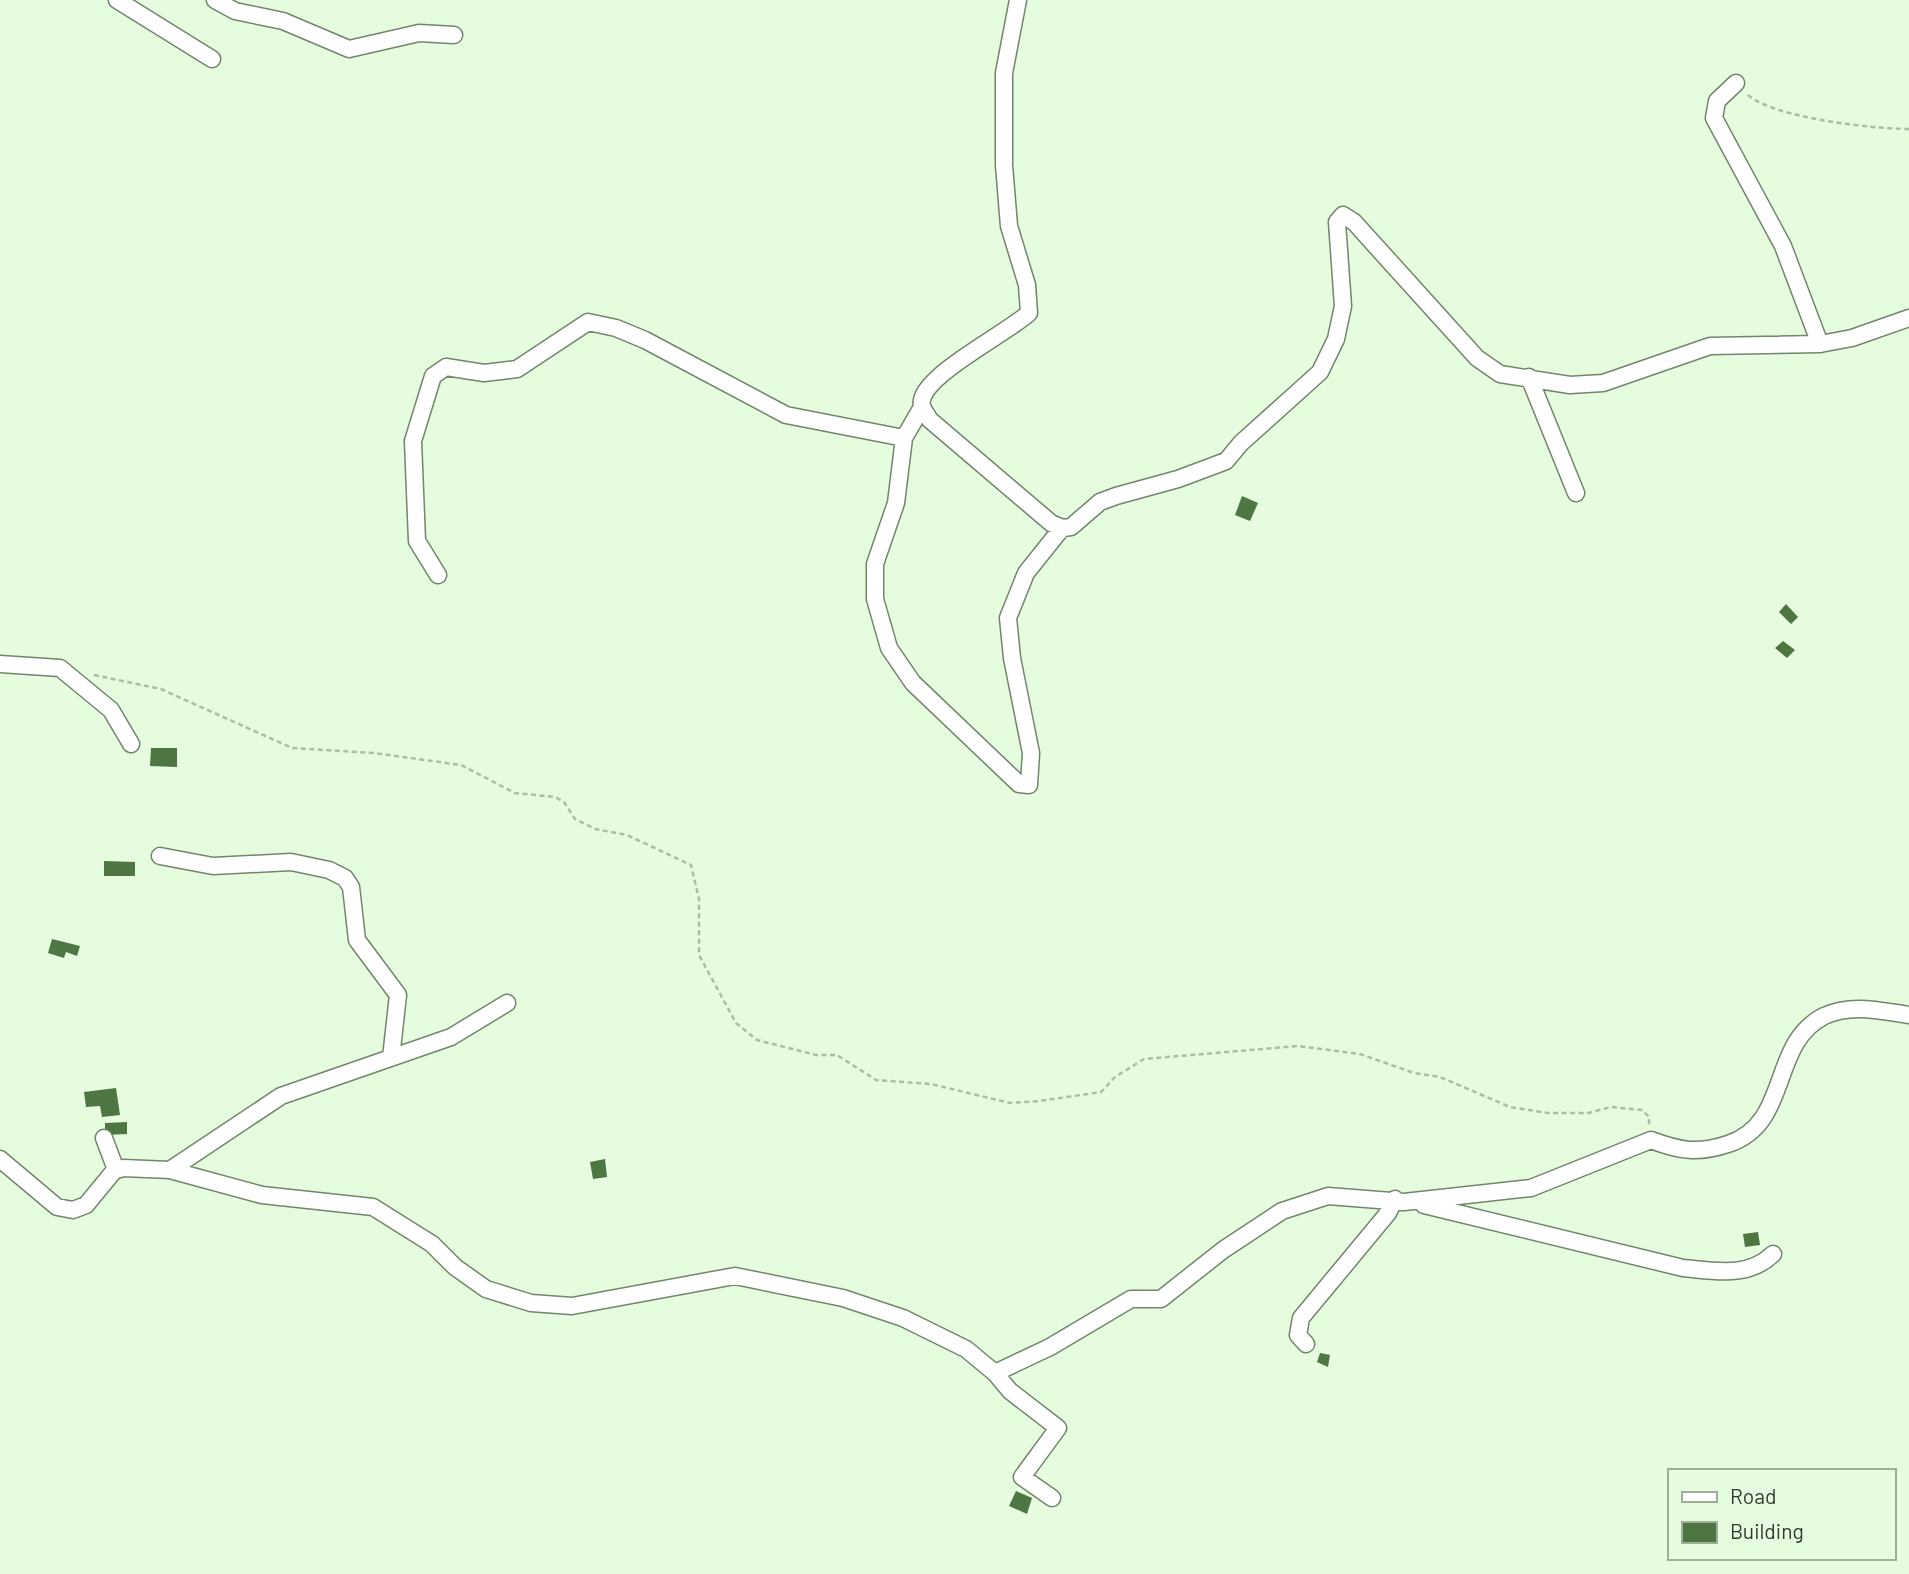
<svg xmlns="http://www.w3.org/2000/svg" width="1909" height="1574" viewBox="0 0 1909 1574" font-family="Barlow,sans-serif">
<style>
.building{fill:#4d7643}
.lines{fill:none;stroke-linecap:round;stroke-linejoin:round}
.street-casing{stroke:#71866b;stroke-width:19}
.path{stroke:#abbda6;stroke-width:2.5;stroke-dasharray:5 3.5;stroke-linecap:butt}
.street{stroke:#fff;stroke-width:16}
</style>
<rect width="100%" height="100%" fill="#e5fcdf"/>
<path class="building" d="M1242,496l16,7 -8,18 -15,-6z
M1786,604l12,13 -7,7 -12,-12z
M1783,641l12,9 -8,8 -12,-10z
M151,748h26v19l-27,-1z
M104,861l31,1v14h-31z
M52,939l28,7 -3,10 -11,-4 -2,6 -16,-5z
M116,1088l4,27 -18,2 -2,-11 -14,1 -2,-15z
M127,1122v12l-22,1v-12z
M605,1159l2,18 -14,2 -3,-17z
M1758,1232l2,13 -15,2 -2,-13z
M1320,1353l10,2 -2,12 -11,-5z
M1016,1491l16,7 -5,16 -18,-8z"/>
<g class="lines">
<g class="street-casing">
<path id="street" d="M117,0l95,59
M215,0l20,11 48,10 66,28 70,-16 35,2
M1018,0l-14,73v92l5,61 18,59 2,28c-22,20 -102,60 -107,87 -2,7 4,13 8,20l121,103 11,5 9,-1 29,-25 16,-6 62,-17 48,-18 15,-18 79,-71 16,-33 7,-33 -6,-84 6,-7 11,7 123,136 23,16 70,11 33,-2 107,-37 110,-2 32,-6 57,-20
M1736,83l-19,18 -3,17 69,128 37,98
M1529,377l47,116
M922,407l-18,31 -8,65 -21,61v35l14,49 24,35 106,101 10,1 2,-32 -19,-95 -4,-40 18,-45 36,-45
M438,575l-21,-34 -4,-100 20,-65 13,-9 38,6 33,-4 71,-47 28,6 29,12 141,75 118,23
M0,664l60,4 51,42 20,34
M160,856l53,10 78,-4 38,8 16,8 6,9 6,53 41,55 -7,63
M104,1138l12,32
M0,1159l57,48 16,3 13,-5 28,-34 9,-3 47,2 92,25 111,12 59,37 23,23 31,22 45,14 41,3 163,-30 108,22 60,20 63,31 29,24 15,18 48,37 -36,49 30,21
M170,1170l111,-74 170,-59 56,-34
M1424,1205l259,63c33,3 65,10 90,-14
M1306,1344l-8,-9 3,-17 87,-105 7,-14
M995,1373l55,-26 81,-48h30l62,-49 59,-39 46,-15 76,6 127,-14 120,-48c29,11 47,14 77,4 63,-20 41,-100 96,-128 28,-13 57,-5 85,-1"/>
</g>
<path class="path" d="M1748,95c26,23 126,34 161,34
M94,675l67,14 131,59 82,5 87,12 54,28 40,4 9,5 11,17 20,10 32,6 64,30 8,34v56l37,68 21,17 59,15h21l39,25 55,4 79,19 30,-2 61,-9 14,-15 29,-18 154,-13 62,8 54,19 26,4 70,30 38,6h40l23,-6 31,3 7,7v8"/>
<use href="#street" class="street"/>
</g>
<rect x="1668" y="1469" width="228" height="91" fill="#e5fcdf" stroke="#9dae99" stroke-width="2"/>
<rect x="1682" y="1492" width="35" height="10" fill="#ffffff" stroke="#9dae99" stroke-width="2"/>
<text x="1730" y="1504" font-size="21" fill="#313a2f">Road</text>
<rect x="1682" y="1522" width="35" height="21" fill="#4d7643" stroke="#9dae99" stroke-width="2"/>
<text x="1730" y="1539" font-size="21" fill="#313a2f">Building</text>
</svg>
